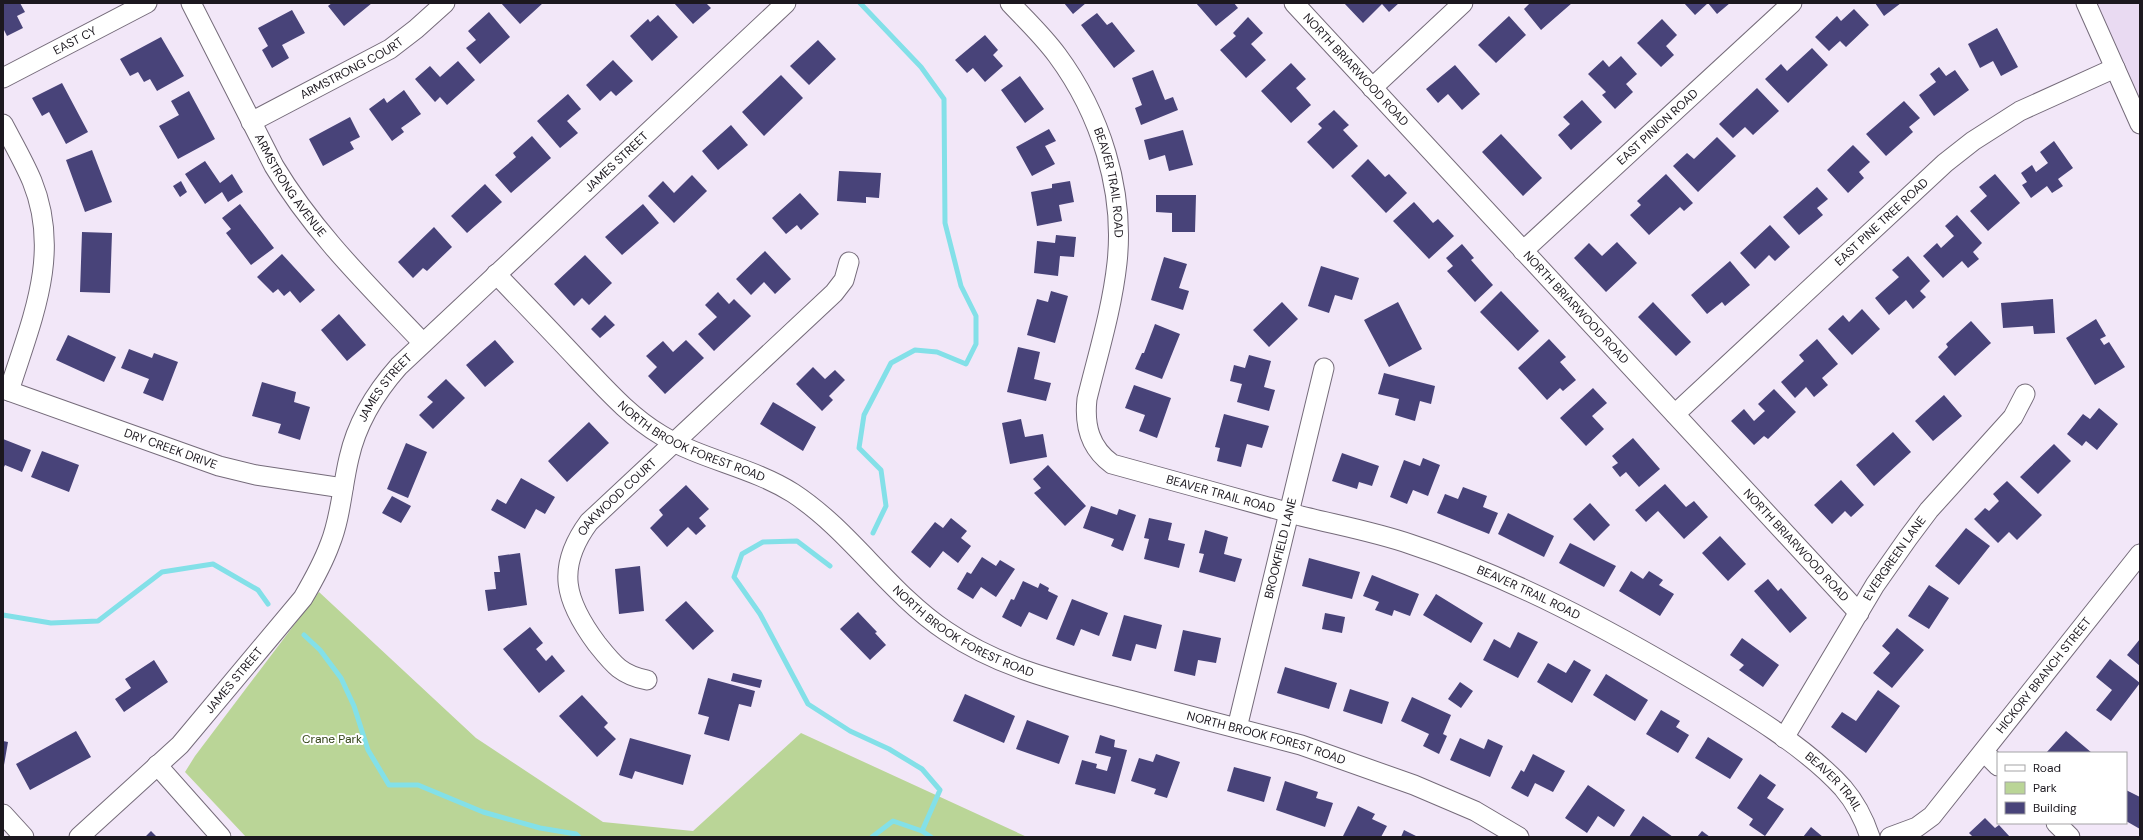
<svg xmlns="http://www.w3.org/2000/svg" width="2143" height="840" viewBox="0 0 2143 840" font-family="'DM Sans',sans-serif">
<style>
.built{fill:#e9daf2}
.green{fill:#bad597}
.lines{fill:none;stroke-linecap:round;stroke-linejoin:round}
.stream{stroke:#83e0e8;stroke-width:5}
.building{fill:#484379}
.minor-casing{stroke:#756b7a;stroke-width:21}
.minor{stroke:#fff;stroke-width:19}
.labels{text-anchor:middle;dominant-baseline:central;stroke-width:4;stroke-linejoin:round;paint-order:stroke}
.street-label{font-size:12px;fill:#1c181f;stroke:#fff}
.park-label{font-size:12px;fill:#314215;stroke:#fff}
</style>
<rect width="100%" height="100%" fill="#f2e7f8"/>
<path class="built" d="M2085,3h55v127z"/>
<path class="green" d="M319,592l157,146 127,84 90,9 108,-98 226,104h-781l-61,-65 10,-16z"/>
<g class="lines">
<path class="stream" d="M860,3l61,64 23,32 1,124 16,63 15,30v28l-10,20 -29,-12 -22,-2 -24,13 -27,52 -5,33 22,22 5,36 -13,27
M830,566l-33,-25 -34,1 -21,12 -8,23 26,37 48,90 42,27 39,18 33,20 18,21 -18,41
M3,615l48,8 47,-2 64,-49 51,-8 45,26 10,14
M304,635l16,15 21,28 13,28 14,44 21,35h29l65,27 57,16 36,6 3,3
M872,837l21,-16 29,10 9,6"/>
</g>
<path class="building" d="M3,3h17l5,9 -8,4 6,12 -16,8 -4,-8z
M332,3h40l-28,23 -16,-20z
M501,3h42l-23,21z
M674,3h32l5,5 -18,16z
M1064,3h22l-13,11z
M1196,3h38l4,5 -22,18z
M1344,3h55l-10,9 -7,-8 -19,19z
M1530,3h42l-31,27 -17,-21z
M1684,3h46l-13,11 -9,-11 -13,12z
M1875,3h26l-17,13z
M1854,9l15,16 -23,22 -6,-6 -11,10 -14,-14 22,-21 4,5z
M292,10l13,23 -23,12 7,13 -17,10 -10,-18 6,-4 -10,-18z
M489,12l21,25 -30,27 -14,-16 10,-8 -8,-9z
M1097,13l10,12 5,-3 23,29 -21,17 -33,-43z
M658,15l20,22 -26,24 -22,-25 18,-17 2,3z
M1509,16l17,19 -30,28 -18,-18z
M1248,17l15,16 -12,11 15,16 -20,18 -26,-28 16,-14 -3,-3z
M1662,19l15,16 -11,11 8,9 -13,12 -24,-24z
M1997,28l21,39 -17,9 -8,-15 -13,7 -12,-24z
M985,35l13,15 -5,5 10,11 -18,16 -12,-14 -6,5 -12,-13z
M161,37l23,39 -27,15 -7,-12 -6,3 -6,-10 -8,4 -10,-17z
M818,40l18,19 -27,26 -19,-19z
M1812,48l16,17 -40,38 -23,-24 16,-15 6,7z
M1621,56l16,18 -11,10 7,8 -18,17 -13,-14 4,-3 -18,-18 15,-14 6,7z
M613,60l20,21 -17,15 -5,-5 -11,10 -14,-16z
M458,61l17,19 -28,25 -7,-8 -5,5 -20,-23 15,-13 10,11z
M1291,63l15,16 -10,9 15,17 -20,18 -30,-32z
M1455,65l25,29 -18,16 -14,-16 -10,9 -12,-14z
M1939,67l7,9 9,-6 14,20 -35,26 -15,-21 17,-13 -6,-8z
M1153,70l12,30 8,-3 5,13 -37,15 -6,-17 7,-3 -10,-27z
M781,75l22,23 -39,38 -22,-24z
M1020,76l24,33 -19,14 -24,-33z
M62,83l26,49 -22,12 -17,-32 -7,4 -10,-18z
M1757,88l22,23 -26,24 -8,-8 -12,11 -14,-14z
M404,90l17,24 -20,14 3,4 -12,9 -23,-32 15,-11 3,5z
M189,91l26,48 -37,20 -19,-33 20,-11 -8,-14z
M568,94l13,15 -14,12 11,12 -18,15 -23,-27z
M1582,100l20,22 -31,28 -13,-15 12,-11 -7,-7z
M1904,101l16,17 -11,9 4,5 -27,24 -20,-22z
M1334,110l15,15 -6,5 15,16 -25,23 -26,-27 15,-14 -4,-4z
M350,117l10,20 -10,5 4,7 -31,17 -14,-27z
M731,125l17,20 -30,25 -16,-19z
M1049,129l7,12 -11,5 10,18 -23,12 -16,-29z
M1183,130l10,35 -24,6 -4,-16 -16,5 -5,-20z
M1501,134l41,44 -19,18 -41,-44z
M532,136l19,22 -40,35 -16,-18 21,-18 -3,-4z
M1717,137l19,19 -38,36 -25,-26 14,-13 7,6z
M2054,141l19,27 -15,11 5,7 -11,7 -5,-7 -16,12 -9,-13 5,-3 -6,-9 11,-8 4,7 12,-9 -8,-11z
M1853,145l17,17 -11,10 5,6 -16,15 -21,-23z
M92,150l20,52 -27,10 -19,-52z
M1368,159l17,18 4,-3 18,19 -21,20 -35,-37z
M205,161l15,22 12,-9 11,18 -15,10 -6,-10 -17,12 -20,-30z
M839,171l42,2 -2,25 -13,-1v6l-29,-2z
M1666,174l27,29 -9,8 -4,-4 -31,28 -19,-20 11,-10 -4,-4z
M1995,174l25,29 -32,28 -18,-20 17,-15 -8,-9z
M692,175l15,16 -33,32 -26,-27 15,-15 11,12z
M181,181l6,11 -7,5 -7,-11z
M1070,181l4,21 -15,3 3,16 -25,5 -6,-34 21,-4v-4z
M485,184l17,18 -35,31 -16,-17z
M1817,187l11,12 -11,9 6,7 -24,20 -16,-18z
M800,193l19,21 -18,16 -4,-5 -11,9 -14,-16z
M1156,195h40l-1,37h-23v-19l-16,-1z
M1414,202l19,21 5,-4 16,17 -25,23 -36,-38z
M240,204l34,44 -23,17 -25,-32 5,-4 -9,-11z
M643,204l16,19 -37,32 -17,-18z
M1957,215l25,28 -9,9 6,7 -11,9 -6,-7 -19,17 -20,-22 14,-13 4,5 13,-12 -9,-10z
M1770,225l20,22 -15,14 -6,-6 -14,14 -15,-16z
M434,227l18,20 -25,24 -4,-3 -10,10 -15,-16z
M82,232l30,1 -2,60 -30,-1z
M1056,235l20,2 -2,20 -14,-1 -2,20 -24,-3 3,-32 18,2z
M1617,242l20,21 -31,29 -32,-34 15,-15 13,13z
M1462,244l12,14 -3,2 22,25 -18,17 -28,-31 6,-5 -7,-8z
M765,251l26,28 -16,15 -11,-12 -13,13 -15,-16z
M282,254l33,36 -15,13 -10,-12 -6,5 -6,-7 -5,4 -16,-16z
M585,255l27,28 -23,22 -7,-7 -8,8 -20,-22z
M1908,256l22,25 -10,10 6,6 -13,12 -7,-9 -17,15 -14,-17 24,-21 -7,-7z
M1164,257l23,7 -8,24 10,3 -6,19 -32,-10z
M1730,261l20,24 -25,21 -3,-4 -15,12 -16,-19z
M1321,266l38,12 -7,22 -17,-5 -6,18 -21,-7z
M1051,291l17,5 -13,47 -28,-8 10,-36 11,3z
M1501,291l38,40 -21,20 -38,-39z
M718,292l11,12 5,-5 17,17 -37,35 -16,-17 19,-17 -12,-12z
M2053,299l2,34 -21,1 -1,-8 -30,2 -2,-25z
M1282,302l16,17 -29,28 -16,-17z
M1398,302l24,47 -33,18 -25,-47z
M1653,302l38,40 -15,14 -38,-39z
M1862,309l18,20 -28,26 -24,-26 15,-14 6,7z
M339,314l27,31 -19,16 -26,-31z
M605,315l10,10 -15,13 -9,-9z
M2096,319l10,17 -6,3 4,6 5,-3 16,25 -30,18 -29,-47z
M1971,321l20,22 -36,33 -17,-19 10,-10 -2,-3z
M1155,324l25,10 -18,45 -27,-10 7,-16h2z
M68,335l48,22 -12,25 -48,-22z
M1549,339l17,18 -6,5 16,18 -13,11 -3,-3 -13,12 -29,-32z
M1817,339l21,25 -16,14 6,7 -14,12 -8,-10 -11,11 -14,-16 23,-21 -5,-6z
M495,340l19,22 -29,25 -19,-22z
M686,340l18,18 -39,36 -17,-18 9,-9 -11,-11 17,-15 10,11z
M1018,347l22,5 -6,27 17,4 -5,18 -39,-9z
M129,349l23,9 2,-5 24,9 -15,39 -20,-8 6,-14 -28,-11z
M1249,355l22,6 -7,26 11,3 -6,21 -32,-9 5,-18 -12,-3 4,-16 11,3z
M813,367l12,12 10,-9 10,10 -16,16 4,4 -11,11 -26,-27z
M1384,373l51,13 -4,18 -11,-3 -5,20 -20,-6 4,-16 -21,-5z
M446,379l19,19 -32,31 -14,-14 14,-13 -6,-5z
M262,382l34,10 -2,10 16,5 -10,33 -22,-7 3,-9 -29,-8z
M1134,385l37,13 -14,40 -18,-7 6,-16 -20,-7z
M1593,388l14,15 -15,13 12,13 -18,17 -26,-28z
M1774,389l22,23 -28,27 -4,-3 -10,9 -23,-24 13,-12 10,12 11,-10 -7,-7z
M1944,395l18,21 -29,25 -18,-20z
M773,402l43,25 -13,24 -43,-27z
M2099,408l19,16 -21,26 -11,-9 -4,5 -15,-12 16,-20 7,5z
M1224,414l45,12 -7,22 -15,-4 -6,23 -24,-6 3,-13 -5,-1z
M1021,419l4,18 18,-3 4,23 -37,7 -8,-41z
M589,422l20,21 -42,39 -19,-21z
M1893,432l18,20 -37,34 -18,-21z
M1633,438l27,31 -21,18 -13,-15 -6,5 -8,-10 6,-4 -6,-7z
M3,439l28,11 -9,22 -17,-7 -2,4z
M406,443l21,9 -19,46 -21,-9z
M2054,444l17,17 -33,33 -18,-17z
M42,451l37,14 -10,27 -38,-15z
M1342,453l37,13 -7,20 -13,-4 -2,7 -25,-8z
M1423,458l17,7 -12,31 -15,-6 -6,14 -17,-7 14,-37 16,6z
M1048,465l38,41 -21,20 -31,-33 7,-5 -8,-9z
M521,478l34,19 -10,17 -9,-5 -11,20 -34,-19 6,-11 9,5z
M1841,480l23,25 -13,12 -6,-6 -13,13 -18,-19z
M2007,481l35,34 -25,25 -8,-8 -11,11 -24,-24 11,-11 4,3 10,-10 -6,-7z
M1665,484l21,23 8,-6 14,16 -24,22 -26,-28 -12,11 -11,-12z
M686,485l23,24 -10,9 7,8 -10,9 -8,-8 -21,20 -17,-19 13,-13 -4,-5z
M1463,487l24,9 -4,11 15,6 -9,21 -52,-21 8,-19 13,5z
M392,496l19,10 -10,17 -19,-10z
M1590,503l20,22 -16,16 -21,-22z
M1091,506l26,9 2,-6 17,6 -13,36 -12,-5 3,-7 -31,-11z
M1508,513l46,23 -10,21 -46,-23z
M951,518l16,13 -6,7 10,8 -13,17 -15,-12 -13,17 -19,-16 24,-30 8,6z
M1149,518l23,5 -4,17 17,4 -6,24 -35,-9 5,-20 -5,-1z
M1966,528l24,18 -31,39 -24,-19z
M1205,530l23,7 -4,17 18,5 -7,23 -36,-10 5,-18 -5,-1z
M1720,536l26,28 -18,17 -26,-28z
M1570,543l46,23 -12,21 -45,-24z
M520,553l7,52 -39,6 -3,-21 11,-1 -2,-17h6l-2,-16z
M982,557l14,9 4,-6 15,9 -19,28 -15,-10 -8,12 -16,-10 10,-17 4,2z
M1309,558l51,14 -8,27 -50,-13z
M640,566l4,45 -25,3 -4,-45z
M1631,571l12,8 6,-8 14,9 -4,5 15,9 -14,22 -41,-25z
M1372,575l47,19 -9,22 -16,-6 -2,6 -17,-6 4,-8 -16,-6z
M1768,579l10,12 3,-3 26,30 -17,15 -36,-42z
M1023,581l15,7 2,-5 9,5 -1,3 10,5 -11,24 -18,-8 -8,15 -19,-10 9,-18 3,1z
M1929,585l20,13 -20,31 -21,-13z
M1436,594l47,29 -12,20 -48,-28z
M1072,599l36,14 -9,23 -18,-7 -7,17 -18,-7z
M686,601l28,30 -21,19 -28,-30z
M858,612l19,20 -2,1 11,12 -16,15 -30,-31z
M1325,613l20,4 -3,16 -20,-4z
M1124,615l38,10 -6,24 -20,-5 -5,17 -19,-5z
M530,627l13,16 -7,6 10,12 6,-6 13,16 -26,22 -36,-44z
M1897,628l27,22 -32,38 -19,-15 17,-20 -8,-7z
M1183,630l38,8 -5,25 -18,-3 -3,16 -21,-5z
M1518,632l20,10 -20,36 -35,-18 11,-21 16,9z
M1742,638l37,27 -16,22 -24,-17 5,-5 -14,-10z
M2140,639v27l-13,-11z
M2110,659l30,24 -29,38 -15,-11 16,-20 -16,-13z
M154,660l14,22 -44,30 -9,-13 16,-11 -6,-9z
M1574,660l17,10 -19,33 -35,-21 11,-19 18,10z
M1285,667l52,16 -8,26 -52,-16z
M733,673l29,7 -2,8 -29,-7z
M1606,674l42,26 -13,21 -42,-26z
M708,678l47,13 -4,16 -12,-3 -10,37 -25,-7 5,-17 -11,-3z
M1460,682l13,9 -12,17 -13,-9z
M1350,689l39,13 -7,22 -39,-13z
M1878,690l22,16 -34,47 -35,-26 11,-15 14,9z
M965,694l50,22 -11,27 -51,-22z
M582,695l26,28 -4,4 12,12 -19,18 -38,-41z
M1412,697l39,18 -8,19 4,2 -8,18 -16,-8 6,-12 -28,-13z
M1661,710l19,11 -4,6 13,8 -11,18 -32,-19z
M1027,720l42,16 -10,28 -43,-15z
M76,731l15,26 -61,33 -14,-26z
M2066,731l26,22h-46z
M1100,735l15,5 -1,7 13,3 -12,44 -40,-10 7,-24 15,4 -1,4 11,3 4,-14 -16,-4z
M1708,737l35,22 -13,20 -35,-21z
M630,738l61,17 -8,30 -48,-14 -3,8 -13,-4z
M1460,738l24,11 4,-10 15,7 -13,31 -40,-17z
M3,741l5,1 -4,23h-1z
M1156,754l24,8 -13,36 -13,-4 2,-5 -25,-8 8,-23 14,4z
M1533,754l32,17 -12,21 -18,-9 -7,14 -17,-9 10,-18 3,2z
M1234,767l37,10 -7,25 -37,-11z
M1760,774l16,11 -9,13 17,11 -19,27 -16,-11 4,-6 -16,-11z
M1285,781l33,11 -2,6 17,5 -8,24 -49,-17z
M1588,785l37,25 -11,17 -16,-11 -11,17 -22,-15z
M2126,790l14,7v32l-14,-8z
M1358,806l17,8 -3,5 15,7 -6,11 -38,-1z
M1643,816l30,21h-44z
M1985,818l10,10 4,-3 11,12h-37l-4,-4z
M1811,827l12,10h-20z
M1404,830l14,7h-17z
M151,831l6,6h-12z
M1702,831l8,6h-13z"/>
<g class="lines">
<g class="minor-casing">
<g id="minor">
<path id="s1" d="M191,3l83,163c40,67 96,121 149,177"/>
<path id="s2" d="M1010,3c16,17 33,33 47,52 43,58 68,135 60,208 -5,46 -19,91 -30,136 -3,27 3,49 25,65 63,17 126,35 189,52 36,9 74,16 109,28 101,33 198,85 289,139 47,28 108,65 144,105 12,14 21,31 27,49"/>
<path id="s3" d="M1294,3l565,610"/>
<path d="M2086,3l54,121"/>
<path id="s4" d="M3,78l144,-75"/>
<path d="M1372,88l91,-85"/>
<path id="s5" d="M251,122l139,-73 26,-20 29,-26"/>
<path d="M3,124c10,19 21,38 29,57 30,73 -1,140 -23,210"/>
<path id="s6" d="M1523,251l269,-248"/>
<path id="s7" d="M496,274c28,29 56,58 83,87 26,27 50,55 82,74 41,25 91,32 132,58 58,38 95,99 153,138 55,38 119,52 183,69 57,15 114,30 172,45l113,40 61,26 44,26"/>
<path id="s8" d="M3,389l216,77 37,9 87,13"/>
<path id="s9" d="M1675,414l270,-251 28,-22 47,-30 95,-43"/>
<path id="s10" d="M647,680c-26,-5 -34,-16 -50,-36 -32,-43 -42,-76 -8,-122l245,-229 10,-13 5,-18"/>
<path id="s11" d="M1237,728l87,-360"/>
<path id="s12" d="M1784,738l91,-153 33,-47 21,-28 84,-93 12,-23"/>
<path d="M1984,752l14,14"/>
<path d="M157,765l64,72"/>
<path d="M3,814l21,23"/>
<path d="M2056,823l14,14"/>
<path id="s13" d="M79,837l101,-92 123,-147c10,-17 20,-35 27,-54 11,-27 12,-57 19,-86 8,-36 26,-65 50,-92l387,-363"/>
<path id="s14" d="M1890,837l27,-10 15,-11 208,-262"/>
</g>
</g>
<use href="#minor" class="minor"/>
</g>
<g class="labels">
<g class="street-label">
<text stroke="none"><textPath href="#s4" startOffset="81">EAST CY</textPath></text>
<text stroke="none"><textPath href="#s5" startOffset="114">ARMSTRONG COURT</textPath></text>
<text stroke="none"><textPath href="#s3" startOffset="91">NORTH BRIARWOOD ROAD</textPath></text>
<text stroke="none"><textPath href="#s6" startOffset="183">EAST PINION ROAD</textPath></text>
<text stroke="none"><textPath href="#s13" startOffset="881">JAMES STREET</textPath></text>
<text stroke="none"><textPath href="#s2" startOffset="210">BEAVER TRAIL ROAD</textPath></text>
<text stroke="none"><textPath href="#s1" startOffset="208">ARMSTRONG AVENUE</textPath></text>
<text stroke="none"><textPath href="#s9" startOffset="282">EAST PINE TREE ROAD</textPath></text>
<text stroke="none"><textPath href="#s3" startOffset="415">NORTH BRIARWOOD ROAD</textPath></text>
<text stroke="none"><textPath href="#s13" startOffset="557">JAMES STREET</textPath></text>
<text stroke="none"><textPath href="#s7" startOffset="261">NORTH BROOK FOREST ROAD</textPath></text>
<text stroke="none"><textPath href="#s8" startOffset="178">DRY CREEK DRIVE</textPath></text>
<text stroke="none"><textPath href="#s2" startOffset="617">BEAVER TRAIL ROAD</textPath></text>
<text stroke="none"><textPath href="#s10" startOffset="235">OAKWOOD COURT</textPath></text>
<text stroke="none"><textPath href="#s3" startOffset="739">NORTH BRIARWOOD ROAD</textPath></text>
<text stroke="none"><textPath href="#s11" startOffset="185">BROOKFIELD LANE</textPath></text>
<text stroke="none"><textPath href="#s12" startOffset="211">EVERGREEN LANE</textPath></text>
<text stroke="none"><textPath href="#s2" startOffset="941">BEAVER TRAIL ROAD</textPath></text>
<text stroke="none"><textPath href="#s7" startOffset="597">NORTH BROOK FOREST ROAD</textPath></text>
<text stroke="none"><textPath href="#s14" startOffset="227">HICKORY BRANCH STREET</textPath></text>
<text stroke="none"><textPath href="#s13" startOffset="221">JAMES STREET</textPath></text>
<text stroke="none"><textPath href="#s7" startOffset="921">NORTH BROOK FOREST ROAD</textPath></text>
<text stroke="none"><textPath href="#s2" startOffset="1302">BEAVER TRAIL</textPath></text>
</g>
<g class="park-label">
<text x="332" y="739">Crane Park</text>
</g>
</g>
<rect width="2143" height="840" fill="none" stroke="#1c181f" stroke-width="8"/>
<rect x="1997" y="752" width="130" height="72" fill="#ffffff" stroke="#a4a3a5"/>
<rect x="2005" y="765" width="20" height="6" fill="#ffffff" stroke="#a4a3a5"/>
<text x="2033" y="772" font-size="12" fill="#1c181f">Road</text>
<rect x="2005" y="782" width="20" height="12" fill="#bad597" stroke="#a4a3a5"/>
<text x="2033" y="792" font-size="12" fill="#1c181f">Park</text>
<rect x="2005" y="802" width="20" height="12" fill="#484379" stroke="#a4a3a5"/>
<text x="2033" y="812" font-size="12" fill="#1c181f">Building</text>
</svg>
